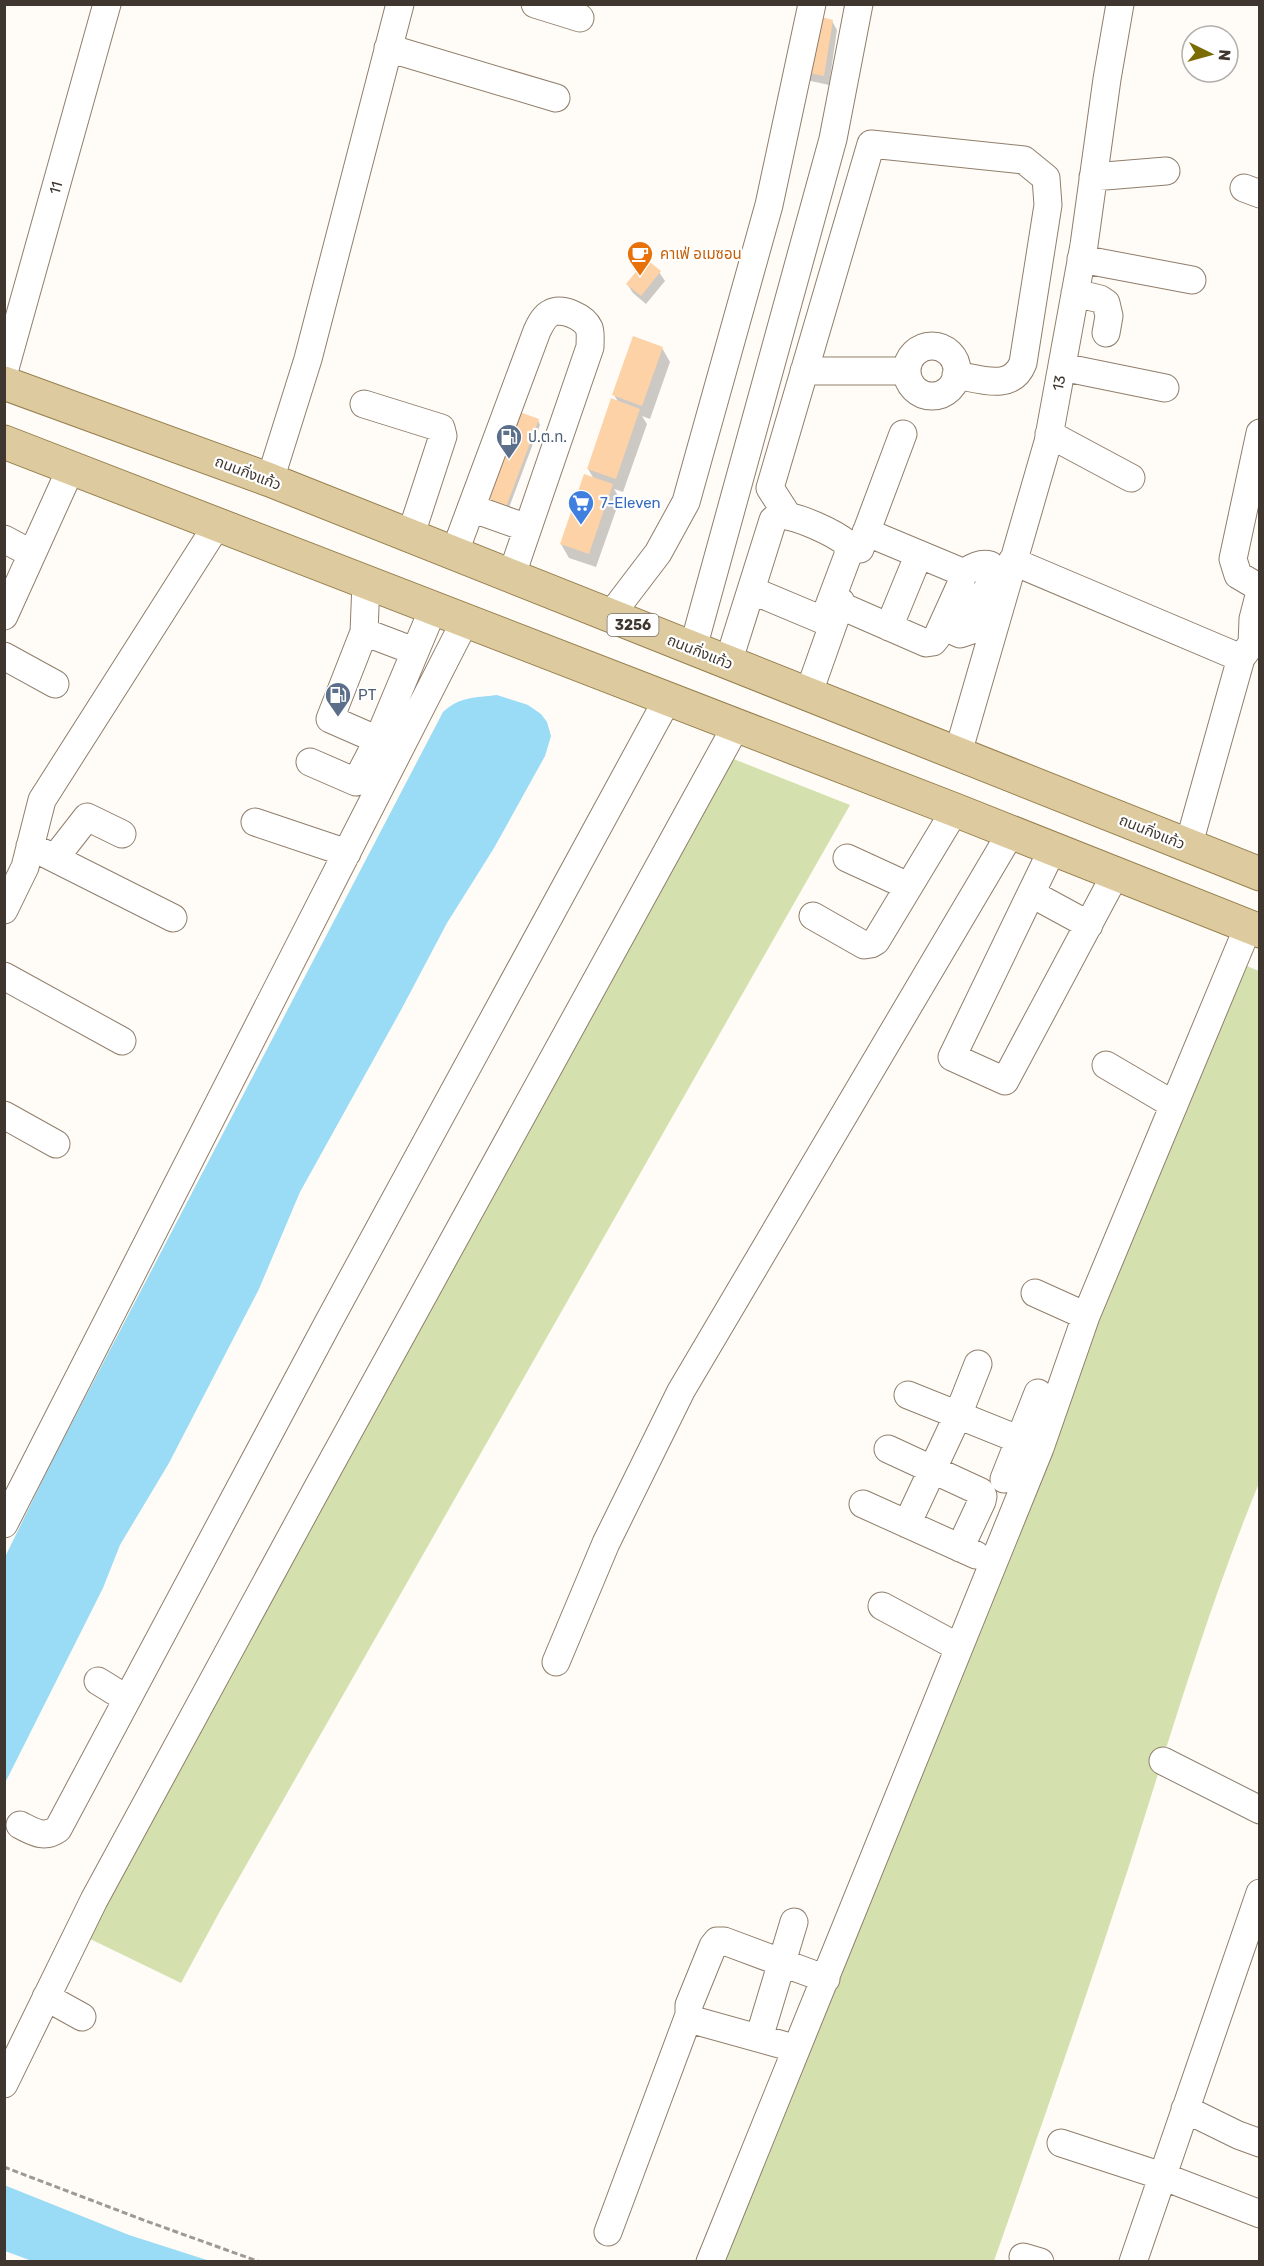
<svg xmlns="http://www.w3.org/2000/svg" width="1264" height="2266" viewBox="0 0 1264 2266" font-family="Rubik,'Noto Sans Thai',sans-serif">
<style>
.green{fill:#d4e1af}
.water{fill:#9adcf5}
.shadow{fill:#0003}
.building{fill:#fcd2a6}
.lines{fill:none;stroke-linecap:round;stroke-linejoin:round}
.minor-casing{stroke:#907e6b;stroke-width:29}
.major-casing{stroke:#97804e;stroke-width:35}
.path{stroke:#9f9993;stroke-width:3;stroke-dasharray:6 3;stroke-linecap:butt}
.minor{stroke:#fff;stroke-width:27}
.major{stroke:#ddcb9f;stroke-width:33}
.labels{text-anchor:middle;dominant-baseline:central;stroke-width:4.5;stroke-linejoin:round;paint-order:stroke}
.shield{fill:#fff;stroke:#79736d;stroke-width:1.5}
.shield-label{font-size:14px;font-weight:bold;fill:#3f372f}
.street-label{font-size:15px;fill:#3f372f;stroke:#fff}
.food-label{font-size:15px;fill:#c56008;stroke:#fff;text-anchor:start}
.service-label{font-size:15px;fill:#4e5e75;stroke:#fff;text-anchor:start}
.shop-label{font-size:15px;fill:#366cbe;stroke:#fff;text-anchor:start}
</style>
<rect width="100%" height="100%" fill="#fffbf6"/>
<path class="green" d="M726,756l124,49 -630,1106 -39,72 -97,-47z
M1242,964l17,7v512c-51,124 -89,255 -130,383 -43,132 -89,264 -135,395l-277,1z"/>
<path class="water" d="M497,695l31,10 13,9 6,8 4,14 -6,20 -51,92 -47,75 -46,87 -101,182 -41,97 -90,174 -49,82 -17,43 -98,195v-226l47,-96 391,-749c18,-16 31,-14 54,-17z
M4,2185l125,50 81,26h-178l-27,-10z"/>
<path class="shadow" d="M832,21l5,9 -8,55 -23,-5z
M659,272l6,9 -19,23 -13,-11 -6,-9z
M662,348l8,14 -20,57 -8,-3 5,8 -24,68 -9,-3 6,10 -24,68 -27,-9 -8,-14 33,-65 -6,-10 31,-66 -5,-8z
M538,420l2,5 -33,88 -23,-9z"/>
<path class="building" d="M814,15l19,5 -9,56 -25,-5z
M646,259l15,12 -20,25 -15,-12z
M633,336l30,11 -21,59 -30,-11z
M611,398l29,11 -24,70 -29,-10z
M514,410l25,9 -34,91 -25,-10z
M584,474l29,10 -24,70 -29,-10z"/>
<g class="lines">
<g class="minor-casing">
<path id="minor" d="M535,4l45,14
M388,48l168,50
M1093,177l73,-6
M1244,188l16,6
M1081,259l111,21
M1075,293l25,6 6,4 3,13 -3,17
M907 371a25 25 0 1 1 50 0a25 25 0 1 1-50 0Z
M1062,367l103,21
M804,371h103
M4,372l103,-368
M364,404l77,24 2,8 -33,101
M1260,433l-27,126 5,16 22,13
M1049,434l82,44
M270,480l38,-121 92,-355
M471,508l56,20
M788,516l-18,-28 101,-344 153,16 22,18 2,27 -25,158c-11,29 -43,16 -67,12
M4,539l28,15
M860,549l43,-115
M454,554l83,-223c3,-6 7,-15 14,-18 11,-6 33,4 38,15 2,5 1,12 1,19l-79,230
M1012,561l229,97
M366,583l-2,49 -34,87 48,21 55,-131
M751,590l81,34
M839,605l87,38 7,-1 4,-5 24,-53v-10l-4,-4 -91,-38
M4,616l67,-148
M610,616l48,-63 28,-51 83,-297 43,-201
M942,626l18,8 9,-3 24,-55v-6l-3,-5c-11,-3 -20,4 -29,9
M889,627l30,-73
M364,632l50,19
M1252,644l1,-25 7,-27
M693,648l140,-509 26,-135
M4,656l51,28
M728,663l45,-143 6,-5c19,1 54,17 69,29v11l-24,64
M808,695l33,-93
M958,753l90,-311 36,-197 23,-166 13,-75
M310,762l46,20 22,-42
M255,822l92,31
M30,846l143,72
M1188,847l53,-189 19,-25
M1052,850l-100,207 53,24 110,-206
M55,858l32,-41 35,17
M847,858l61,28
M1032,894l57,31
M4,910l21,-43 17,-67 175,-275
M813,916l51,29 7,-1 5,-3 79,-131
M4,976l118,65
M1106,1065l68,40
M4,1115l52,29
M1035,1293l51,23
M908,1395l132,53
M888,1449l93,43 2,4 -1,5 -22,47
M1004,1479l34,-86
M863,1504l113,51
M4,1524l461,-903
M907,1524l51,-109 20,-51
M882,1606l76,41
M556,1662l50,-119 75,-152 329,-557
M98,1681l29,18
M1163,1761l97,49
M20,1825c14,7 24,14 38,4l271,-508 338,-621
M46,1997l36,20
M759,2038l35,-116
M783,2045l-90,-25 -4,-5v-10l24,-59 4,-5h7l102,38
M4,2084l90,-184 224,-413 418,-761
M1185,2109l53,26 22,8
M1061,2143l101,33 98,38
M608,2232l81,-217
M1023,2257l17,5
M710,2262l330,-814 46,-132 162,-389
M1133,2262l127,-369"/>
</g>
<g class="major-casing">
<path id="major" d="M4,383l266,97 990,394
M4,442l951,368 305,121"/>
</g>
<path class="path" d="M4,2167l142,54 114,41"/>
<use href="#minor" class="minor"/>
<use href="#major" class="major"/>
</g>
<defs>
<g id="cafe-pin" transform="scale(1.35)"><path d="M0 17L-7.5 6A9.5 9.5 0 1 1 7.5 6Z" fill="#e8710a" stroke="#fff"/><path d="M-5.5-4.5H6V0H3Q3 3.5 0 3.5H-2.5Q-5.5 3.5-5.5 0ZM3-3.2v2h1.7v-2ZM-6 4.5H4V6H-6Z" fill="#fff"/></g>
<g id="fuel-pin" transform="scale(1.35)"><path d="M0 17L-7.5 6A9.5 9.5 0 1 1 7.5 6Z" fill="#5c6f8a" stroke="#fff"/><path d="M-5.5-6h7V0h2V4h1.3V-2.5L3-4.5l.8-.8L6-3V5H2.5V1h-1V6h-7ZM-4.2-4.7v3.2H.2V-4.7Z" fill="#fff"/></g>
<g id="supermarket-pin" transform="scale(1.35)"><path d="M0 17L-7.5 6A9.5 9.5 0 1 1 7.5 6Z" fill="#3f7fe0" stroke="#fff"/><path d="M-6-5.5h2.5l.6 2H6L4.5 2H-2.5L-4.4-4H-6ZM-1.5 3.2a1.3 1.3 0 1 0 .1 0ZM3 3.2a1.3 1.3 0 1 0 .1 0Z" fill="#fff"/></g>
</defs>
<g fill-rule="evenodd">
<use href="#cafe-pin" x="640" y="254"/>
<use href="#fuel-pin" x="509" y="437"/>
<use href="#supermarket-pin" x="581" y="503"/>
<use href="#fuel-pin" x="338" y="695"/>
</g>
<g class="labels">
<rect class="shield" x="607.5" y="614" width="51" height="22" rx="4.5"/>
<g class="shield-label">
<text x="633" y="625">3256</text>
</g>
<g class="street-label">
<text transform="translate(56 188) rotate(-74)">11</text>
<text transform="translate(1059 383) rotate(-79)">13</text>
<text transform="translate(248 473) rotate(21)">ถนนกิ่งแก้ว</text>
<text transform="translate(700 652) rotate(22)">ถนนกิ่งแก้ว</text>
<text transform="translate(1152 832) rotate(22)">ถนนกิ่งแก้ว</text>
</g>
<g class="food-label">
<text x="660" y="254">คาเฟ่ อเมซอน</text>
</g>
<g class="service-label">
<text x="528" y="437">ป.ต.ท.</text>
<text x="358" y="695">PT</text>
</g>
<g class="shop-label">
<text x="600" y="503">7-Eleven</text>
</g>
</g>
<rect width="1264" height="2266" fill="none" stroke="#3f372f" stroke-width="12"/>
<g transform="translate(1210 54) rotate(95)"><circle r="28" fill="#ffffff" stroke="#b2afac" stroke-width="1.5"/>
<path d="M0-4.5L10 22L0 15L-10 22Z" fill="#7b6b03"/>
<text y="-9" font-size="16" font-weight="bold" text-anchor="middle" fill="#3f372f">N</text>
</g>
</svg>
